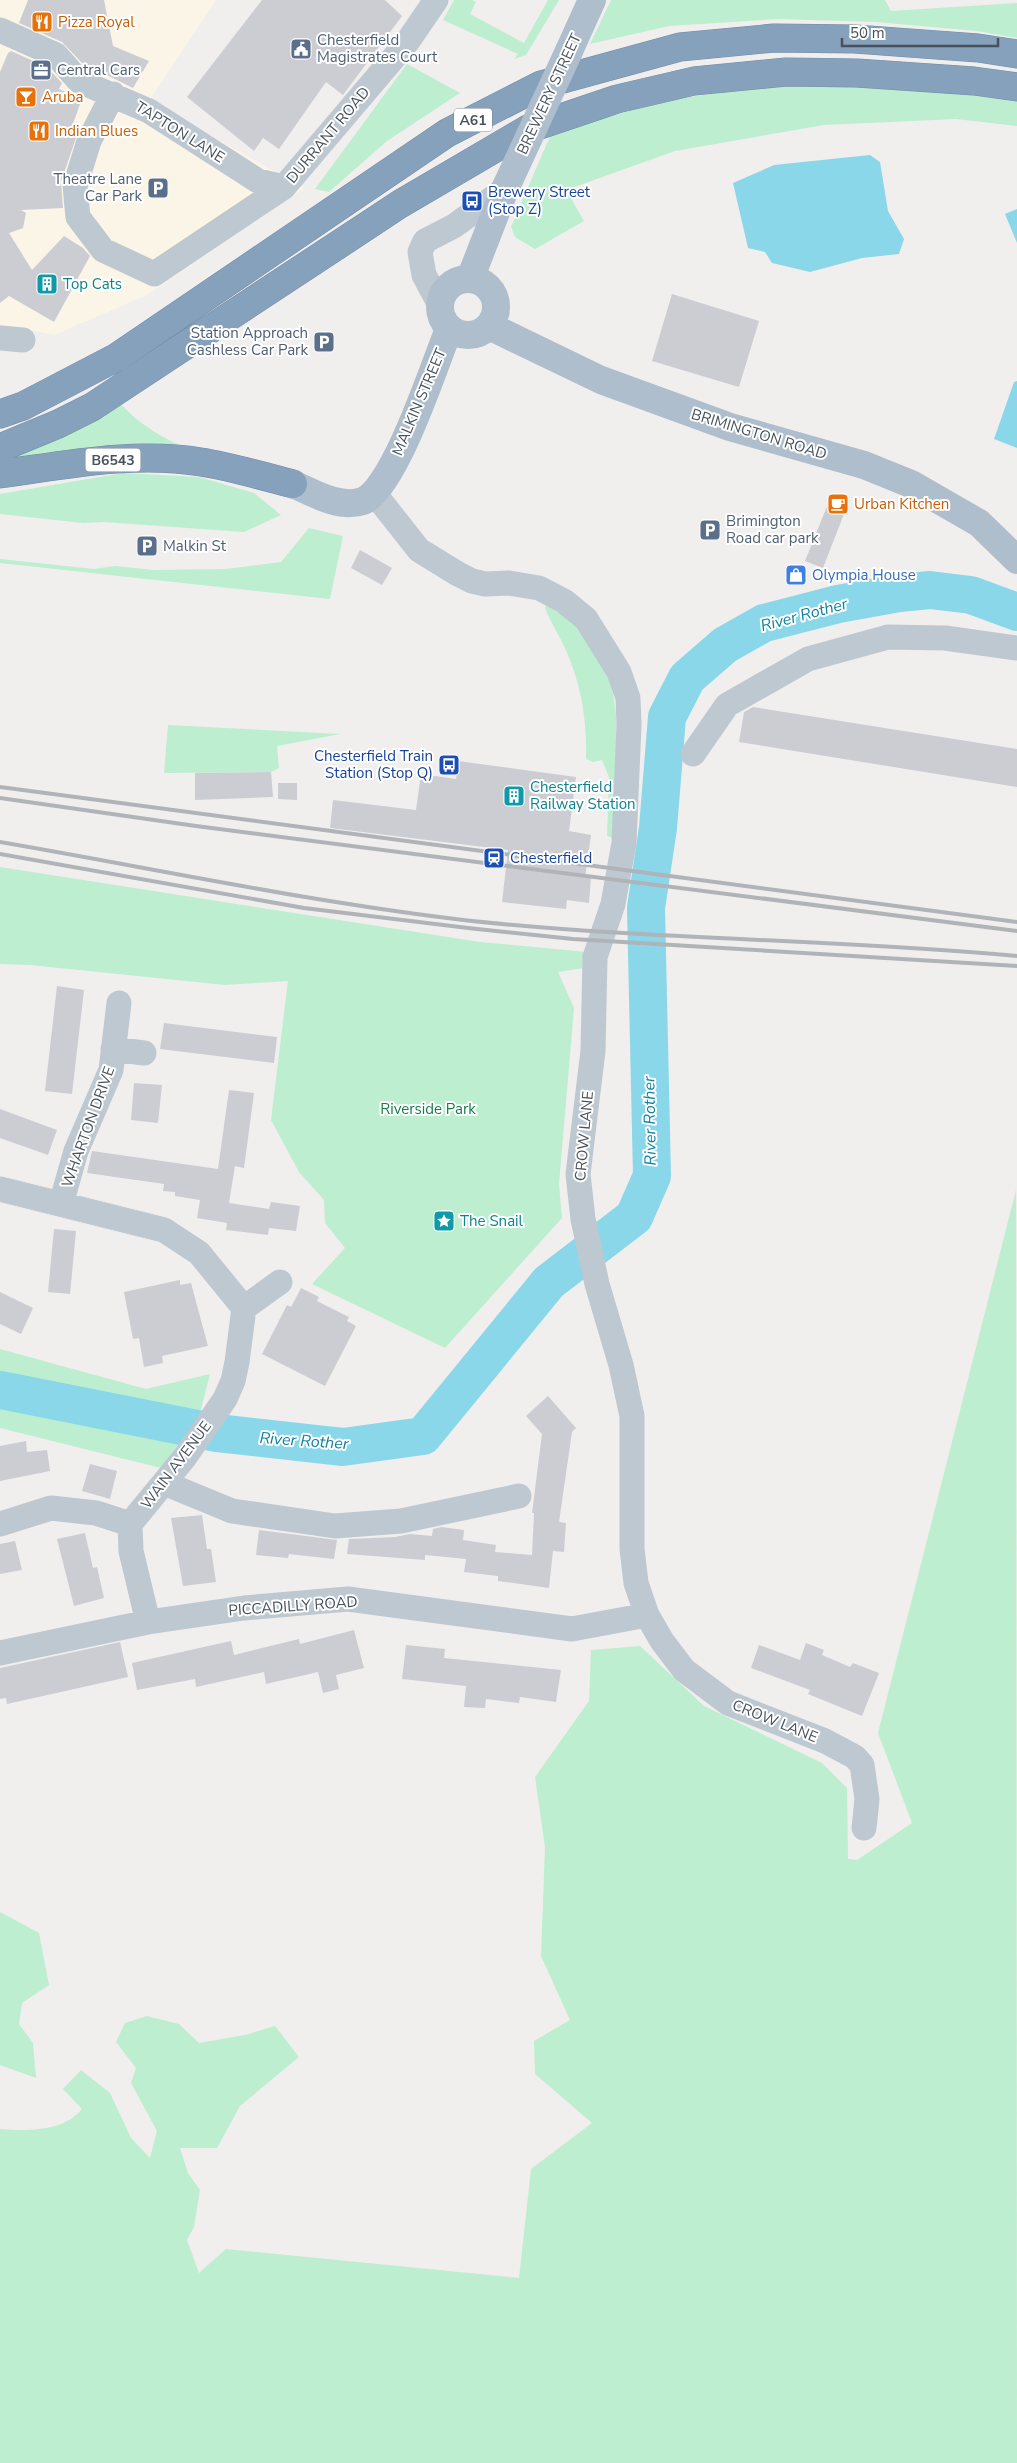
<svg xmlns="http://www.w3.org/2000/svg" width="1017" height="2463" viewBox="0 0 1017 2463" font-family="'Nunito Sans',sans-serif">
<style>
.commercial{fill:#fbf5e7}
.green{fill:#bdeecf}
.water{fill:#8ad7ea}
.lines{fill:none;stroke-linecap:round;stroke-linejoin:round}
.river{stroke:#8ad7ea;stroke-width:38}
.building{fill:#cbcdd3}
.highway-casing{stroke:#728ca8;stroke-width:29}
.minor{stroke:#bec8d0;stroke-width:25}
.major{stroke:#aebecc;stroke-width:28}
.highway{stroke:#86a1bc;stroke-width:28}
.rail{stroke:#b0b3b8;stroke-width:4}
.major-bridge{stroke:#aebecc;stroke-width:28}
.labels{text-anchor:middle;dominant-baseline:central;stroke-width:4;stroke-linejoin:round;paint-order:stroke}
.shield{fill:#fff;stroke:#7e858c;stroke-width:1}
.shield-label{font-size:14px;font-weight:bold;fill:#46515b}
.food-label{font-size:15px;fill:#c56008;stroke:#fff;text-anchor:start}
.service-label{font-size:15px;fill:#4e5e75;stroke:#fff;text-anchor:start}
.street-label{font-size:15px;fill:#46515b;stroke:#fff}
.transit-label{font-size:15px;fill:#164399;stroke:#fff;text-anchor:start}
.culture-label{font-size:15px;fill:#0d838f;stroke:#fff;text-anchor:start}
.shop-label{font-size:15px;fill:#366cbe;stroke:#fff;text-anchor:start}
.park-label{font-size:15px;fill:#187b49;stroke:#fff}
.water-label{font-size:16px;font-style:italic;fill:#0f819f;stroke:#fff}
</style>
<rect width="100%" height="100%" fill="#f1eeee"/>
<path class="commercial" d="M0,0h216l-67,101 155,87 -157,107 -93,40 -54,-11z"/>
<path class="green" d="M454,0h18l4,2 -6,12 54,29 24,-43h11l-33,55 -12,4 4,-5 -75,-34z
M611,0h274l6,11 126,-8v35l-40,-7 -101,-9 -98,-3 -109,7 -79,18z
M407,64l53,29 -73,48 -58,51 -14,-3z
M781,84l100,1 136,14v27l-61,-7 -132,6 -149,26 -109,39 18,31 -49,28 -20,-12 -4,-10 40,-93 116,-34z
M119,402c20,23 43,35 70,48l-183,14 -4,-10z
M123,473l76,4 55,16 27,22 -37,17 -140,-10 -21,1 -83,-9v-20z
M309,528l34,8 -13,63 -330,-36v-4l94,10 21,-3 39,4 71,-1 56,-7z
M550,599l36,35 25,46 5,35 1,34 -5,89 -5,-2 2,-59 -7,-17 -9,2 -7,-3c1,-41 -5,-76 -22,-113 -6,-13 -14,-25 -19,-38z
M168,725l172,9 -63,12 2,22 -8,4 -107,1z
M0,867l480,75 107,10 -3,16 -26,4 16,36 -15,176 3,34 -117,130 -133,-64 33,-36 -20,-25 -1,-23 -25,-28 -28,-52 17,-139 -63,4 -195,-20 -30,-1z
M1016,1190l1,1273h-1017v-334c28,2 63,3 82,-20l-19,-20 18,-19 29,23 21,45 19,20 7,-27 -26,-48 5,-15 -20,-26 9,-19 22,-7 32,8 20,19 46,-8 30,-9 24,31 -59,49 -23,42h-37l8,25 12,17 -6,37 -7,13 12,33 27,-24 293,29 12,-109 61,-46 -57,-49 -1,-33 36,-21 -29,-64 4,-109 -10,-70 54,-76 2,-51 49,-4 64,60 118,57 25,25 1,71 9,1 55,-37 -34,-90z
M0,1349l146,40 64,-15 -11,43 -34,52 -165,-41z
M0,1912l39,21 10,52 -27,18 -3,21 14,19 3,35 -36,-13z"/>
<path class="water" d="M870,155l10,7 8,49 16,28 -5,15 -37,4 -52,14 -38,-9 -7,-11 -17,-4 -15,-65 41,-18z
M1017,209v34l-12,-29z
M1017,381v67l-23,-9 20,-57z"/>
<g class="lines">
<path class="river" d="M0,1390l217,43 126,14 80,-11 126,-154 85,-65 18,-41 -6,-268 12,-80 9,-111 20,-39 38,-33 39,-22 74,-19 61,-11 31,-3 41,5 46,17"/>
</g>
<path class="building" d="M28,0h76l9,46 36,15 -16,27 -51,-25 -20,-21 -43,-19z
M262,0h123l17,16 -59,79 -17,-13 -47,67 -16,-11 -9,13 -67,-54z
M11,51l36,16 15,16 -3,6 23,10 -11,30 7,3 -17,50 2,26 -42,2 5,3 -3,15 -14,5 23,37 32,-34 19,12 7,8 -36,66 -45,-26 -9,7v-231l8,-19z
M672,294l87,27 -20,66 -87,-26z
M832,494l17,7 -26,67 -18,-7z
M360,550l32,18 -10,17 -31,-17z
M753,707l264,42v38l-278,-45 5,-30z
M458,761l118,16 -7,54 22,4 -6,43h6l-2,25 -22,-3 -1,9 -64,-7 6,-52 -178,-22 3,-28 83,10 5,-36 35,5z
M271,772l2,25 -78,3v-27z
M278,783h19v17l-19,-1z
M57,986l27,4 -12,104 -27,-3z
M164,1023l113,14 -3,26 -114,-14z
M134,1083l28,2 -4,38 -27,-3z
M229,1090l25,3 -10,75 -9,-2 -6,37 40,6 2,-7 29,4 -4,25 -27,-3 -1,7 -42,-5 1,-7 -30,-5 3,-18 -25,-4v-4l-12,-1 1,-7 -77,-11 5,-22 126,18z
M0,1109l57,21 -9,25 -48,-17z
M54,1229l22,2 -6,63 -22,-2z
M180,1280v5l11,-2 17,63 -46,10 1,7 -19,4 -5,-29 -6,1 -9,-47z
M301,1288l18,9 -2,4 32,16 -2,4 9,5 -31,60 -63,-32 25,-49 4,2z
M0,1292l33,16 -12,26 -21,-10z
M548,1396l28,32 -4,4 -13,90 7,1 -2,29 -11,-1 -4,37 -51,-7v-5l-34,-4 2,-13 -41,-4v5l-78,-6 2,-15 46,-2 15,-3 22,2 1,-7 8,-2 23,3 -1,10 33,5 -1,7 37,3 2,-42h-2l10,-79 -16,-18z
M26,1441l1,11 20,-2 3,21 -50,10v-35z
M90,1464l27,7 -7,28 -28,-8z
M202,1515l5,34h4l5,33 -33,4 -12,-68z
M259,1530l78,10 -3,19 -45,-5 -1,4 -32,-3z
M85,1533l8,35 4,-1 7,31 -30,8 -17,-67z
M15,1541l7,29 -22,4v-30z
M354,1630l10,38 -28,7 3,14 -16,4 -5,-21 -52,12 -2,-12 -68,15 -1,-8 -58,11 -5,-27 99,-22 3,14 65,-16 1,5z
M120,1642l8,35 -121,27 -1,-6 -6,1v-31z
M806,1643l18,7 -2,5 28,12 3,-4 26,10 -17,43 -54,-22 2,-4 -59,-22 8,-23 41,15z
M406,1645l39,4 -1,9 117,12 -5,32 -36,-5 -1,6 -33,-4 -1,9 -21,-1 2,-21 -64,-7z"/>
<g class="lines">
<g class="highway-casing">
<path id="highway" d="M0,414l23,-8 94,-49 330,-224 94,-48 139,-38 94,-9 81,1 123,9 39,6
M0,448l58,-24 34,-17 308,-203 128,-75 89,-30 77,-18 92,-9 71,1 117,8 43,6
M0,474c66,-9 134,-23 201,-12 31,5 62,14 92,22"/>
</g>
<path class="minor" d="M0,30l56,25 23,26 70,30 109,70 26,6
M113,94l-24,47 -14,45 3,31 25,33 51,24 130,-87 124,-146 28,-41
M440,305l-16,-30 -4,-23 5,-11 29,-15 51,-37
M0,338l23,2
M374,493l45,57 39,24 14,7 13,3 24,-1 30,5 25,13 22,18 33,53 9,26 1,27 -5,118 -11,61 -18,53 -2,94 -15,123 5,45 14,65 24,81 11,51v133l4,34 11,32 15,26 22,29 44,33 97,38 30,16 7,8 5,34 -3,29
M693,754l34,-49 81,-46 80,-22 57,1 72,10
M113,1049l31,4
M0,1189l164,41 35,23 45,55 -7,54 -4,19 -8,18 -40,58 -55,67 1,27 17,71
M61,1204l15,-53 35,-81 8,-67
M244,1308l36,-26
M164,1483l68,28 103,15 66,-5 118,-25
M0,1524l51,-16 45,5 34,11
M0,1653l148,-31 96,-14 104,-9 224,30 75,-14"/>
<path class="major" d="M569,51l23,-51
M470,279l35,-90
M440 307a28 28 0 1 1 56 0a28 28 0 1 1-56 0Z
M489,326l112,54 129,47 134,38 47,19 68,39 38,37
M293,484c20,9 47,25 70,17 32,-13 72,-138 86,-172"/>
<use href="#highway" class="highway"/>
<path class="rail" d="M0,787l1017,135
M0,798l196,28 821,105
M0,842c157,27 314,61 472,79 181,19 364,18 545,35
M0,854l304,54 164,20 105,11 444,27"/>
<path class="major-bridge" d="M505,189l64,-138"/>
</g>
<defs>
<g id="restaurant-square" transform="scale(1.125)"><rect x="-9" y="-9" width="18" height="18" rx="4" fill="#e8710a" stroke="#fff"/><path d="M-5-6h1v4h1v-4h1v4h1v-4h1v5L-1.5 .5V6h-2V.5L-5-1ZM5-6V6H3V1.5H1.5Q1.5-4 5-6Z" fill="#fff"/></g>
<g id="civic-square" transform="scale(1.125)"><rect x="-9" y="-9" width="18" height="18" rx="4" fill="#5c6f8a" stroke="#fff"/><path d="M-.6-6.5H3V-4.5H.6V-3L4-1V1h2V6H-6V1h2V-1L-.6-3ZM-1.2 2.5V6h2.4V2.5Z" fill="#fff"/></g>
<g id="office-square" transform="scale(1.125)"><rect x="-9" y="-9" width="18" height="18" rx="4" fill="#5c6f8a" stroke="#fff"/><path d="M-6-3h4V-5.5h4V-3h4V5H-6ZM-1-4.5V-3h2v-1.5ZM-6 0V1H6V0Z" fill="#fff"/></g>
<g id="bar-square" transform="scale(1.125)"><rect x="-9" y="-9" width="18" height="18" rx="4" fill="#e8710a" stroke="#fff"/><path d="M-6-5H6L.8 .8V4.5H3.5V6h-7V4.5H-.8V.8Z" fill="#fff"/></g>
<g id="parking-square" transform="scale(1.125)"><rect x="-9" y="-9" width="18" height="18" rx="4" fill="#5c6f8a" stroke="#fff"/><path d="M-3.5-5.5H1a3.5 3.5 0 0 1 0 7H-1V5.5H-3.5ZM-1-3.4V-.6H.8a1.4 1.4 0 0 0 0-2.8Z" fill="#fff"/></g>
<g id="bus-square" transform="scale(1.125)"><rect x="-9" y="-9" width="18" height="18" rx="4" fill="#1a4fb4" stroke="#fff"/><path d="M-5-6H5V4H4V6H2V4H-2V6H-4V4H-5ZM-3.5-4V0h7V-4ZM-3.5 1.2v1.5H-2V1.2ZM2 1.2v1.5H3.5V1.2Z" fill="#fff"/></g>
<g id="building-square" transform="scale(1.125)"><rect x="-9" y="-9" width="18" height="18" rx="4" fill="#0f9aa8" stroke="#fff"/><path d="M-4-6H4V6H1V3H-1V6H-4ZM-2.5-4.3h1.7v1.8h-1.7ZM.8-4.3h1.7v1.8H.8ZM-2.5-1h1.7V.8h-1.7ZM.8-1h1.7V.8H.8Z" fill="#fff"/></g>
<g id="cafe-square" transform="scale(1.125)"><rect x="-9" y="-9" width="18" height="18" rx="4" fill="#e8710a" stroke="#fff"/><path d="M-5.5-4.5H6V0H3Q3 3.5 0 3.5H-2.5Q-5.5 3.5-5.5 0ZM3-3.2v2h1.7v-2ZM-6 4.5H4V6H-6Z" fill="#fff"/></g>
<g id="shop-square" transform="scale(1.125)"><rect x="-9" y="-9" width="18" height="18" rx="4" fill="#3f7fe0" stroke="#fff"/><path d="M-5-2.5h2.3a2.7 3.5 0 0 1 5.4 0H5L5.5 6h-11ZM-1.5-2.5h3a1.5 2.3 0 0 0-3 0Z" fill="#fff"/></g>
<g id="station-square" transform="scale(1.125)"><rect x="-9" y="-9" width="18" height="18" rx="4" fill="#1a4fb4" stroke="#fff"/><path d="M-3-6H3Q5-6 5-4V2Q5 4 3 4L4.5 6H3L1.5 4h-3L-3 6H-4.5L-3 4Q-5 4-5 2V-4Q-5-6-3-6ZM-3.5-4v3h7v-3ZM-3.5 1v1.5H-2V1ZM2 1v1.5H3.5V1Z" fill="#fff"/></g>
<g id="sight-square" transform="scale(1.125)"><rect x="-9" y="-9" width="18" height="18" rx="4" fill="#0f9aa8" stroke="#fff"/><path d="M0-6L1.8-2.2L6-1.7L2.9 1.2L3.7 5.4L0 3.3L-3.7 5.4L-2.9 1.2L-6-1.7L-1.8-2.2Z" fill="#fff"/></g>
</defs>
<g fill-rule="evenodd">
<use href="#restaurant-square" x="42" y="22"/>
<use href="#civic-square" x="301" y="49"/>
<use href="#office-square" x="41" y="70"/>
<use href="#bar-square" x="26" y="97"/>
<use href="#restaurant-square" x="39" y="131"/>
<use href="#parking-square" x="158" y="188"/>
<use href="#bus-square" x="472" y="201"/>
<use href="#building-square" x="47" y="284"/>
<use href="#parking-square" x="324" y="342"/>
<use href="#cafe-square" x="838" y="504"/>
<use href="#parking-square" x="710" y="530"/>
<use href="#parking-square" x="147" y="546"/>
<use href="#shop-square" x="796" y="575"/>
<use href="#bus-square" x="449" y="765"/>
<use href="#building-square" x="514" y="796"/>
<use href="#station-square" x="494" y="858"/>
<use href="#sight-square" x="444" y="1221"/>
</g>
<g class="labels">
<g class="shield">
<rect x="454" y="108.5" width="38" height="23" rx="4"/>
<rect x="85.5" y="448.5" width="55" height="23" rx="4"/>
</g>
<g class="shield-label">
<text x="473" y="120">A61</text>
<text x="113" y="460">B6543</text>
</g>
<g class="food-label">
<text x="58" y="22">Pizza Royal</text>
<text x="42" y="97">Aruba</text>
<text x="55" y="131">Indian Blues</text>
<text x="854" y="504">Urban Kitchen</text>
</g>
<g class="service-label">
<text x="317" y="40">Chesterfield<tspan x="317" dy="17">Magistrates Court</tspan></text>
<text x="57" y="70">Central Cars</text>
<text x="142" y="179" text-anchor="end">Theatre Lane<tspan x="142" dy="17">Car Park</tspan></text>
<text x="308" y="333" text-anchor="end">Station Approach<tspan x="308" dy="17">Cashless Car Park</tspan></text>
<text x="726" y="521">Brimington<tspan x="726" dy="17">Road car park</tspan></text>
<text x="163" y="546">Malkin St</text>
</g>
<g class="street-label">
<text transform="translate(549 94) rotate(-65)">BREWERY STREET</text>
<text transform="translate(180 132) rotate(32)">TAPTON LANE</text>
<text transform="translate(328 135) rotate(-50)">DURRANT ROAD</text>
<text transform="translate(419 402) rotate(-67)">MALKIN STREET</text>
<text transform="translate(759 434) rotate(17)">BRIMINGTON ROAD</text>
<text transform="translate(88 1127) rotate(-70)">WHARTON DRIVE</text>
<text transform="translate(584 1136) rotate(-85)">CROW LANE</text>
<text transform="translate(176 1465) rotate(-53)">WAIN AVENUE</text>
<text transform="translate(293 1606) rotate(-4)">PICCADILLY ROAD</text>
<text transform="translate(775 1721) rotate(22)">CROW LANE</text>
</g>
<g class="transit-label">
<text x="488" y="192">Brewery Street<tspan x="488" dy="17">(Stop Z)</tspan></text>
<text x="433" y="756" text-anchor="end">Chesterfield Train<tspan x="433" dy="17">Station (Stop Q)</tspan></text>
<text x="510" y="858">Chesterfield</text>
</g>
<g class="culture-label">
<text x="63" y="284">Top Cats</text>
<text x="530" y="787">Chesterfield<tspan x="530" dy="17">Railway Station</tspan></text>
<text x="460" y="1221">The Snail</text>
</g>
<g class="shop-label">
<text x="812" y="575">Olympia House</text>
</g>
<g class="park-label">
<text x="428" y="1109">Riverside Park</text>
</g>
<g class="water-label">
<text transform="translate(804 615) rotate(-15)">River Rother</text>
<text transform="translate(650 1121) rotate(-91)">River Rother</text>
<text transform="translate(304 1441) rotate(4)">River Rother</text>
</g>
</g>
<path d="M842 38v8h156v-8" fill="none" stroke="#46515b" stroke-width="2.5"/>
<text x="850" y="38" font-size="15" fill="#46515b" stroke="#ffffff" stroke-width="4" paint-order="stroke">50 m</text>
</svg>
